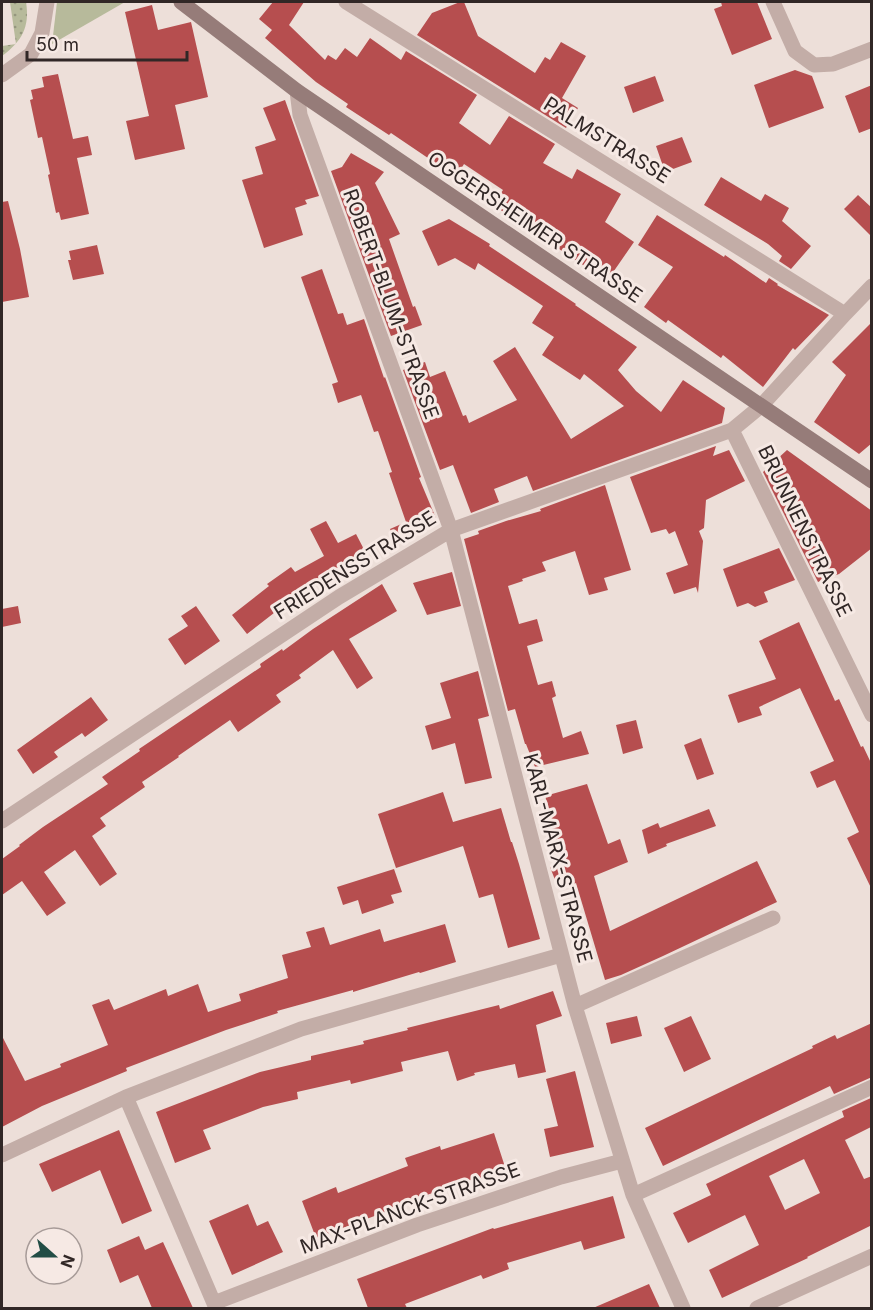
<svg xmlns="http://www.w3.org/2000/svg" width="873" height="1310" viewBox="0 0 873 1310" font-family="Inter,sans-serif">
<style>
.grass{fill:url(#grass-dots)}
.park{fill:#b7ba9b}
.building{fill:#b64e4f;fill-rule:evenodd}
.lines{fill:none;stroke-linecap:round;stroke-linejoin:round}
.street{stroke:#c3ada7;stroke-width:15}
.secondary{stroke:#967c79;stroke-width:15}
.labels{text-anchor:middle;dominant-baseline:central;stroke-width:6;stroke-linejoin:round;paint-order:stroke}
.street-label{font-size:20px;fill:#312726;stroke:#f6e9e4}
</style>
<defs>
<pattern id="grass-dots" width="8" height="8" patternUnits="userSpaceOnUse" patternTransform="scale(1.5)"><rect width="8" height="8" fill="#b7ba9b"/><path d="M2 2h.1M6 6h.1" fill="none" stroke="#95977e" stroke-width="1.8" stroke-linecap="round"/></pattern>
</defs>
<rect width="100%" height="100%" fill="#eddfd9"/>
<path class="grass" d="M10,2h16c4,25 -4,39 -24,54v-10l14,-2z"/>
<path class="park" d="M57,2h68l-73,42z"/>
<path class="building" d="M273,2h31l-15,23 36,35 3,-5 8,5 9,-12 12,9 13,-19 31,22 5,-9 71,44 -18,28 31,22 19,-29 46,28 -12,19 29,16 5,-10 44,25 -16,28 29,20 -27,39 -114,-76 10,-15 -39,-26 -8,13 -65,-44 -2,2 -43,-28 2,-3 -32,-22 -51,-44 7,-8 -13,-11z
M460,2h4l14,34 57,37 10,-16 5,3 11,-18 25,14 -24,42 16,10 -12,20 -149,-93 15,-22z
M721,2h36l15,37 -40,16 -18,-46 8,-3z
M152,5l6,25 33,-8 17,75 -33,8 10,44 -50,11 -9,-39 23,-5 -24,-104z
M795,70l17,6 12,32 -55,20 -15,-43z
M58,74l15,65 15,-3 4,19 -15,3 12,56 -28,6 -2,-8 -3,1 -8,-38 2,-1 -8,-37 -4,1 -8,-38 3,-1 -2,-9 13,-3 -2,-10z
M655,76l9,25 -31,12 -9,-26z
M872,85v43l-13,5 -14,-37z
M285,100l34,96 -14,4 2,4 -12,4 8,27 -39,13 -22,-68 21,-6 -8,-27 21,-7 -13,-32z
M682,137l10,25 -27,10 -9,-26z
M351,153l33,19 -9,11 25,51 -11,5 24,68 2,-1 7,19 -31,11 -60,-165 11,-4z
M721,177l40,24 4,-7 24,14 -7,13 29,25 -20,23 -12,-8 3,-5 -14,-12 -64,-39z
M858,195l14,13v29l-28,-28z
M8,201l12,48 9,48 -27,5v-100z
M657,215l67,42 1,-2 41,28 3,-5 9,6 -1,1 52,30 -34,35 -2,-2 -30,39 -40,-32 -2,3 -53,-38 -2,3 -22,-16 29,-40 -35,-22z
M449,219l41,25 -1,2 87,58 -1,1 62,42 -19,23 18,21 25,21 22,-32 42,28 -3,15 -189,68 -6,-15 -33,13 5,13 -28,11 -18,-48 -13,5 -37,-100 22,-8 5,15 15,-6 18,45 3,-1 3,8 48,-23 -24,-39 22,-14 56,92 53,-33 -40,-32 -4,6 -38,-25 12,-18 -22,-14 11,-17 -65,-43 -3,7 -20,-12 -17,8 -16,-35z
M97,245l7,29 -31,6 -5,-20h3l-2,-9z
M322,269l16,45 5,-1 4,12 17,-6 20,59 1,-1 36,100 -2,1 19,45 -41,21 -7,-15 16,-7 -17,-49 3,-1 -14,-41 -4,1 -13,-37 -23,8 -6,-19 6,-2 -37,-105z
M872,322v121l-13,11 -45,-32 32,-47 -14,-13z
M716,446l-3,10 16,-6 16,31 -39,19 -2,28 -5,3 4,10 -5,52 -2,-6 -22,7 -8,-21 22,-8 -13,-34 -6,3 -3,-5 -15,4 -21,-56z
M787,450l85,61v37l-33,26 -21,8 -55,-110z
M605,485l26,85 -27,8 4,12 -19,5 -14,-44 -33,11 4,9 -24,8 1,2 -15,5 11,38 18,-5 6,22 -16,5 11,39 14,-4 4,15 -4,2 11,40 18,-7 8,23 -54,13 -9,-23h-1l-10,-35 -7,2 -44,-172 15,-5 -1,-3 28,-10 35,-10 -1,-2z
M326,521l12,22 18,-9 13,25 -48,25 -1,-2 -36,26 -1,-2 -36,28 -15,-19 37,-29 -2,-2 24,-17 4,5 29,-16 -14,-27z
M779,548l16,32 -31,12 4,10 -13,5 -7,-4 -11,4 -14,-38z
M452,572l9,34 -34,9 -14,-32z
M382,584l15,27 -48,28 24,39 -16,11 -24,-39 -34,25 2,3 -25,17 5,7 -43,30 -8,-12 -52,36 1,1 -37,25 3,5 -45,31 6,8 -14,10 25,38 -17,12 -25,-36 -31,22 22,31 -19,13 -25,-35 -20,14v-36l18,-13 -1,-1 24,-18 65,-43 -6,-7 38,-26 -1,-2 122,-82 -1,-3 22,-15 1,2 30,-22z
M18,606l3,17 -19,4v-18z
M196,606l24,35 -35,24 -17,-26 20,-13 -7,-10z
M799,622l36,79 4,-2 22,48 2,-1 9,19v125l-25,-52 12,-6 -24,-52 -18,8 -7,-16 24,-11 -34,-73 -41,19 3,8 -24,8 -10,-28 48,-16 -17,-38z
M478,671l11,45 -11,3 14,59 -27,6 -10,-41 -23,7 -7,-24 26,-8 -11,-35z
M91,697l17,23 -23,17 -3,-4 -28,19 4,5 -25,17 -16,-24z
M636,720l7,28 -20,6 -7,-29z
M701,738l13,36 -17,6 -13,-35z
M587,784l21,60 12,-5 8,23 -34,14 16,55 147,-70 20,41 -114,54 -42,19 -16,5 -29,-97 -17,7 -9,-23 12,-5 -20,-55 6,-2 -3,-9z
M443,792l10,30 48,-14 10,34h1l7,22 21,75 -32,9 -15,-54 -14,4 -16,-52 -67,22 -18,-54z
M709,809l7,17 -50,18 1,2 -19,8 -6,-24 16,-7 2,5z
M394,869l8,23 -11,3 3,8 -32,11 -4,-14 -15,5 -6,-18z
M445,924l11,38 -36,11 -1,-1 -66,20v-2l-76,21 1,2 -52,17 -100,38 1,3 -85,35 -40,21v-91l23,45 36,-14 -1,-3 48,-19 -16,-40 17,-6 5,11 52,-21 2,7 30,-12 10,28 33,-11 -2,-7 49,-16 -6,-23 29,-8 -5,-15 18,-5 6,18 50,-16 4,13z
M553,991l9,25 -26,9 10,47 -28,6 -3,-14 -41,9 1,2 -18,6 -9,-30 -47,11 2,9 -52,13 -1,-4 -53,12 1,7 -35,8 -60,23 8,19 -36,14 -19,-51 104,-40 51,-12v-4l53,-12 -1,-3 45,-11 -1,-2 92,-23 1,4z
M637,1016l5,20 -31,8 -5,-21z
M691,1016l20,43 -27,13 -20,-44z
M872,1023v54l-38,17 -4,-8 -167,80 -18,-38 168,-80 -1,-2 23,-11 2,4z
M575,1071l19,76 -44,10 -6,-28 14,-3 -12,-47z
M871,1098v29l-26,13 19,39 8,-3v49l-65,32 1,1 -86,40 -13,-28 50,-25 -14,-30 -57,28 -15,-30 38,-18 -5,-11 138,-67 -2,-6zM804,1159l16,34 -35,17 -16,-34z
M119,1130l33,81 -30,13 -22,-54 -48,22 -13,-28z
M494,1133l13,40 -35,11 -1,-4 -71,24 1,2 -85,32 -14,-37 34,-14 2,6 70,-27 -3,-8 35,-12 1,4z
M613,1196l12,42 -41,12 -3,-9 -74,22 2,6 -26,10 -2,-4 -76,29 2,4h-39l-11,-29 136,-51 1,1z
M248,1204l9,22 11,-5 15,31 -51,23 -23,-54z
M139,1236l6,14 18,-8 30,66h-41l-14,-33 -18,8 -13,-33z
M649,1284l11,24h-67z"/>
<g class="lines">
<path class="street" d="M346,2l499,312
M773,2l22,49 19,14 19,-1 39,-15
M2,75l29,-21 11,-21 5,-31
M297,91l3,24 151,415 124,476 58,189 50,113
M732,430l140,285
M2,821l337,-224 112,-67 281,-100 29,-24 84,-92 27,-28
M575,1006l198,-88
M126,1097l90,211
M2,1155l124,-58 175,-68 260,-74
M633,1195l239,-108
M214,1303l203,-78 144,-48 61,-16
M757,1308l115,-52"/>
<path class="secondary" d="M181,2l116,89 575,390"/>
</g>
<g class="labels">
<g class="street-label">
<text transform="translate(607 140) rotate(32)">PALMSTRASSE</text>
<text transform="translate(535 227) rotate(34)">OGGERSHEIMER STRASSE</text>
<text transform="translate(391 304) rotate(70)">ROBERT-BLUM-STRASSE</text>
<text transform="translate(805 531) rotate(64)">BRUNNENSTRASSE</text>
<text transform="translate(355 565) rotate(-32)">FRIEDENSSTRASSE</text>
<text transform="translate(558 858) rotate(75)">KARL-MARX-STRASSE</text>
<text transform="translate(410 1208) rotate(-20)">MAX-PLANCK-STRASSE</text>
</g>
</g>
<rect width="873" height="1310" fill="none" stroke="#312726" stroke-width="6"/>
<g transform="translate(54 1256) rotate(111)"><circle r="28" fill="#f6e9e4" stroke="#a79b98" stroke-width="1.5"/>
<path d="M0-4.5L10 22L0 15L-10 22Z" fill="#224d45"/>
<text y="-9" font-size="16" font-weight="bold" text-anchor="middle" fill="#312726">N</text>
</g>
<path d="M27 51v9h160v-9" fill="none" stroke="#312726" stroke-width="3"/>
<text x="36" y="51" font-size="18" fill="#312726" stroke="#f6e9e4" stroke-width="4.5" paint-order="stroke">50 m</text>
</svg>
